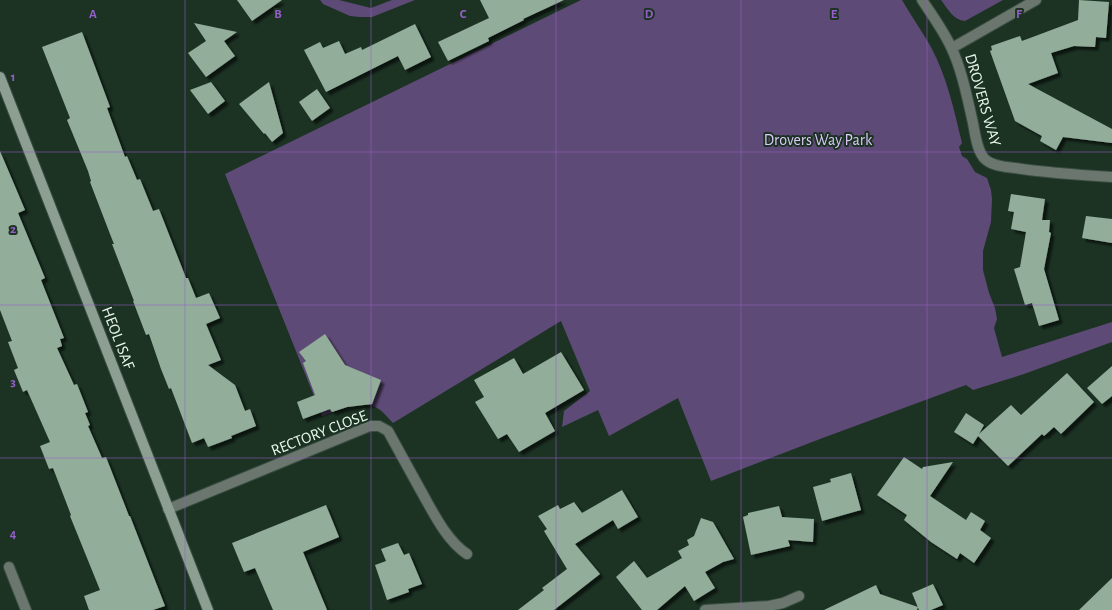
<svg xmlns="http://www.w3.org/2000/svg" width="1112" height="610" viewBox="0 0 1112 610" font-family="'Alegreya Sans',sans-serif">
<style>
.green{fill:#5e4a76}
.building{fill:#92ad9a;filter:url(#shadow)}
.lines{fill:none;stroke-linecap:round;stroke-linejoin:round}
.lane-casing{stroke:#394e40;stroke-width:12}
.street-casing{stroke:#394e40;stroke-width:12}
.secondary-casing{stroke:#394e40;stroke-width:12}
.lane{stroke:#6a766e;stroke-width:10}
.street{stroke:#6a766e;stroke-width:10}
.secondary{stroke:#8d9e92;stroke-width:10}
.grid{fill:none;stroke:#965eca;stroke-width:1;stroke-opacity:0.55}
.labels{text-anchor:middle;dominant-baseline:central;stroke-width:4;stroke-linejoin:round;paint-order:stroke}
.street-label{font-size:16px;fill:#e8f6ec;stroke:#1c3324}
.park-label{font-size:16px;fill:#dec9fa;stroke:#1c3324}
.grid-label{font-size:13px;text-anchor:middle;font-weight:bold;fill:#965eca;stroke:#1c3324;stroke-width:4;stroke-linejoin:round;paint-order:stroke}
</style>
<defs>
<filter id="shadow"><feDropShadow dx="3.5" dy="3.5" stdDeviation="1" flood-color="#0009"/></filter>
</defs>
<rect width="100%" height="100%" fill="#1c3324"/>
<path class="green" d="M320,0h19l32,8 21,-8h23l-43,17h-12l-10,-1 -27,-12z
M581,0h321c9,16 20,31 29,47 16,30 23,63 31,96l-3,4 3,9 5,3 8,13 12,6 4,12 1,9 -1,23 -8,29v19l6,23 6,15 2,11 -3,9 8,29 110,-35v20l-88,32 -51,16 -7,-5 -146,54 -109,42 -33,-83 -69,38 -11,-26 -36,17 2,-16 26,-20 -29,-70 -168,102c-5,-5 -10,-12 -16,-15 -13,-9 -42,3 -55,8l-97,-242z
M941,0h62l-38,21c-12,-1 -17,-12 -24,-21z"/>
<path class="building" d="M237,0h45l-30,21z
M480,0h84l-41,19 1,1 -36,18 1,3 -41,20 -10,-19 51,-24z
M1079,0l30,2 -3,36 -10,-1 -1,10 -21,-1 -23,7 7,20 -30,11 84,45v14l-49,-6 -7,13 -16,-9 2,-5 -27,-15 -25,-70 2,-1 -1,-4 29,-10 2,5 56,-21z
M194,23l43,9 -13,9 11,15 -29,21 -18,-24 18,-12z
M415,24l16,33 -26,13 -7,-14 -72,36 -22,-42 16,-8 3,6 16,-7 6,13 16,-7 1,3z
M82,32l28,75 -3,1 18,49 2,-1 10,24 3,-1 13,32 6,-2 27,69h2l8,20 13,-5 11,25 -14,6 15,36 -13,5 27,20 10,26 5,-2 6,17 -25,10 1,2 -24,9 -4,-9 -12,5 -21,-55 -2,1 -8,-20 -12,-35 -3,1 -13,-34h1l-22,-57h2l-4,-10 -20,-52 1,-1 -3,-10 -21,-51 3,-2 -28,-71z
M211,82l14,19 -17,13 -18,-24z
M269,82l14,51 -11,9 -7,-9 -1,1 -25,-30z
M317,89l13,19 -18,13 -13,-19z
M0,151l25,59 -7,3 27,65 -4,2 23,58 -4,1 2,7 -5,2 17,37 3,-1 11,28 -3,1 5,12 -2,1 14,32 4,-1 23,59h1l35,90 -12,4h-64l-5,-14 16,-6 -30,-74 1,-1 -18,-47 -4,1 -9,-23 10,-4 -23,-52 -4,2 -9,-22 4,-2 -10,-26 4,-1 -12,-31z
M1011,194l34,5 -3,21h8l-1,12 2,1 -7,36 15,51 -20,6 -7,-23 -7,2 -11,-36 6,-2 6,-35 -15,-3 3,-17 -6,-1z
M1086,216l26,3v24l-30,-5z
M325,334l20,31 36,15 -9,24 -25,3 -15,5 -2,-3 -27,10 -6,-17 18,-7 -12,-32 3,-2 -7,-9z
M561,352l23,38 -39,23 10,18 -36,21 -12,-18 -9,5 -23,-37 9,-5 -10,-17 40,-22 9,16z
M1112,366v30l-10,8 -15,-16z
M1067,373l27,29 -33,32 -7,-7 -10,9 -2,-2 -34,32 -30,-30 -5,8 -19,-12 12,-19 18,12 -5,9 32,-29 10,10z
M904,457l18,12 1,-2 30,-5 -23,34 36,24 5,-8 14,9 -5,9 11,8 -17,25 -14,-10 -3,6 -26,-17 -27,-22 3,-5 -30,-20z
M851,473l10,37 -39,11 -9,-34 18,-5 -1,-3z
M622,490l16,27 -20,12 -5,-9 -38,24 25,30 -46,36h-36l26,-20 -2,-2 25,-19 -23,-38 3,-2 -9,-13 20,-11 2,4 14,-7 8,11z
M326,505l13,32 -36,15 24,58h-54l-18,-42 -11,4 -12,-29z
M779,506l3,11 32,2 -1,23 -25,-2 2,6 -39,9 -8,-38 5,-2v-2z
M701,518l12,4 21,37 -11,3 -18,10 10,16 -21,13 -9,-15 -28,24h-15l-26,-33 18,-16 13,17 35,-20 -4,-7 11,-6 -2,-5 7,-4z
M398,543l6,12 5,-2 13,31 -14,5 1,3 -22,8 -12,-35 11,-4 -5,-12z
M1112,578v32h-33z
M933,584l10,21 -12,5h-12l-7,-17z
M876,585l4,9 38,13 -1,3h-93z"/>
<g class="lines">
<g class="lane-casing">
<path id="lane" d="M9,567l17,43"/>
</g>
<g class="street-casing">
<path id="street" d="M922,0c10,15 21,30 29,47 11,23 16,50 22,76 2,10 4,30 13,37 7,6 20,7 29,8 32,5 64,7 97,9
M952,48l84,-48
M168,509l202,-83h9l9,5c11,20 22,40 33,60 12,21 25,49 46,63
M705,610l64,-4 14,-3 16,-7"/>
</g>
<g class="secondary-casing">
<path id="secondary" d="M0,77l208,533"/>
</g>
<use href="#lane" class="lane"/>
<use href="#street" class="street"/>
<use href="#secondary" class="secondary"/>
</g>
<path class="grid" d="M185,0v610M371,0v610M556,0v610M741,0v610M927,0v610M0,152h1112M0,305h1112M0,458h1112"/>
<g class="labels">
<g class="street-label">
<text transform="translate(983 100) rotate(74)">DROVERS WAY</text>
<text transform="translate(118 338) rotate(69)">HEOL ISAF</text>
<text transform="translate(319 433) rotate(-21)">RECTORY CLOSE</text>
</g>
<g class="park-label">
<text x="818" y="140">Drovers Way Park</text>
</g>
</g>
<g class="grid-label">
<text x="93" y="18">A</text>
<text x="278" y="18">B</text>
<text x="463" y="18">C</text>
<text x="649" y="18">D</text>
<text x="834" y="18">E</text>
<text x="1019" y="18">F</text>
<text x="13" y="81">1</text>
<text x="13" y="233">2</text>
<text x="13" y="386">3</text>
<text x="13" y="538">4</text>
</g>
</svg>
